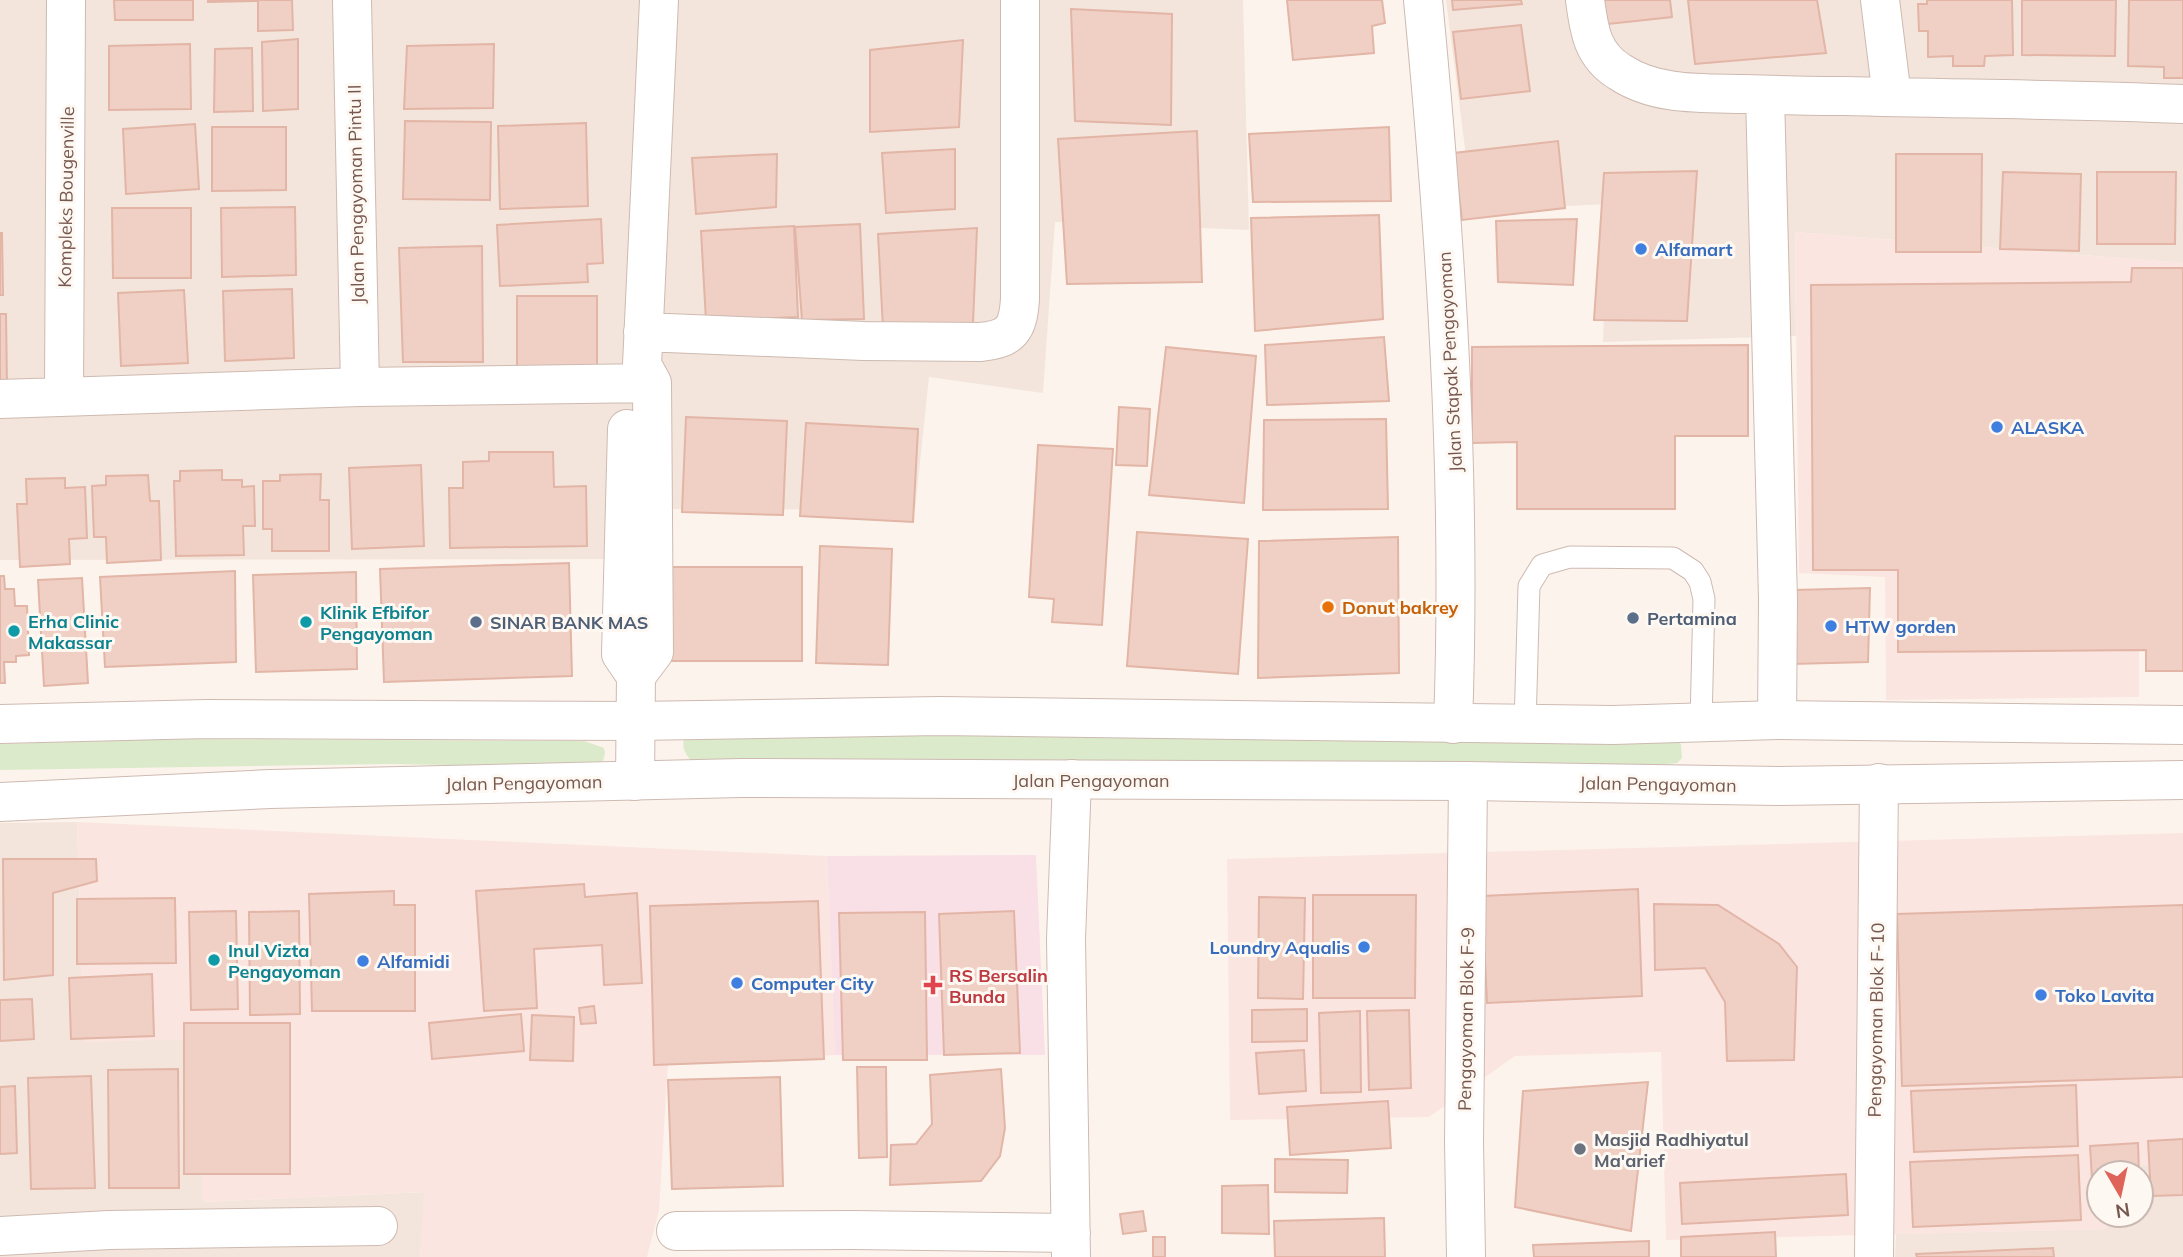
<svg xmlns="http://www.w3.org/2000/svg" width="2183" height="1257" viewBox="0 0 2183 1257" font-family="Mulish,sans-serif">
<style>
.residential{fill:#f3e5db}
.commercial{fill:#fbe5e1}
.medical{fill:#f9e0e6}
.green{fill:#dbeaca}
.building{fill:#f0d0c5;stroke:#e2b5a6;stroke-width:2}
.lines{fill:none;stroke-linecap:round;stroke-linejoin:round}
.service-casing{stroke:#cebab1;stroke-width:23}
.minor-casing{stroke:#cebab1;stroke-width:40}
.tertiary-casing{stroke:#cebab1;stroke-width:40}
.service{stroke:#fff;stroke-width:21}
.minor{stroke:#fff;stroke-width:38}
.tertiary{stroke:#fff;stroke-width:38}
.shop-dot{fill:#3f7fe0;stroke:#fef8f3;stroke-width:2.5}
.food-dot{fill:#e8710a;stroke:#fef8f3;stroke-width:2.5}
.service-dot{fill:#5c6f8a;stroke:#fef8f3;stroke-width:2.5}
.culture-dot{fill:#0f9aa8;stroke:#fef8f3;stroke-width:2.5}
.health-dot{fill:#e0444e;stroke:#fef8f3;stroke-width:2.5}
.worship-dot{fill:#6b7280;stroke:#fef8f3;stroke-width:2.5}
.labels{text-anchor:middle;dominant-baseline:central;stroke-width:6;stroke-linejoin:round;paint-order:stroke}
.street-label{font-size:18px;fill:#77584f;stroke:#fef8f3}
.shop-label{font-size:18px;font-weight:bold;fill:#366cbe;stroke:#fef8f3;text-anchor:start}
.food-label{font-size:18px;font-weight:bold;fill:#c56008;stroke:#fef8f3;text-anchor:start}
.culture-label{font-size:18px;font-weight:bold;fill:#0d838f;stroke:#fef8f3;text-anchor:start}
.service-label{font-size:18px;font-weight:bold;fill:#4e5e75;stroke:#fef8f3;text-anchor:start}
.health-label{font-size:18px;font-weight:bold;fill:#be3a42;stroke:#fef8f3;text-anchor:start}
.worship-label{font-size:18px;font-weight:bold;fill:#5b616d;stroke:#fef8f3;text-anchor:start}
</style>
<rect width="100%" height="100%" fill="#fcf4ec"/>
<path class="residential" d="M0,0h1243l6,230 -194,-8 -12,171 -114,-16 -14,133 -244,-1 -12,50 -659,1z
M1446,0h737v263l-388,-31 1,104 -193,6 5,-138 -135,7z
M77,822l7,220 121,-4 -2,164 222,-10 -5,65h-420v-434z
M2183,1164v93h-288l1,-23 210,-5v-14h35v-42h-36v-7z"/>
<path class="commercial" d="M1795,232l388,31v303l-44,-1v132l-253,3 -1,-123 -86,-4z
M77,822l750,34 8,199 -167,8 -9,148 -12,46h-227l4,-65 -222,10 3,-163 -121,3z
M2183,833v331l-78,2 -6,7v42h7l1,14 -441,11 -5,-188 -146,4 -86,61 -199,3 -3,-261z"/>
<path class="medical" d="M1036,855l9,200h-210l-8,-199z"/>
<path class="green" d="M686,733l991,8 4,3 1,14 -5,5 -10,1 -975,-2c-9,-11 -11,-16 -6,-29z
M180,739l404,2 20,7 1,5 -3,12 -25,2 -189,-3 -388,6v-26z"/>
<path class="building" d="M114,0h79v20h-78z
M208,0h84l1,30 -35,1v-30l-50,1z
M1287,0h95l3,23 -13,3 2,27 -81,7z
M1452,0h69l1,4 -69,6z
M1596,0h74l2,17 -73,8z
M1688,0h129l9,53 -131,11z
M1927,0h85l1,55 -28,1 -1,10h-31v-10l-25,1v-26h-9l-1,-27h9z
M2022,0h94l-1,56 -93,-1z
M2129,0h54v78h-19v-11l-36,-1z
M1071,9l101,5 -1,111 -96,-4z
M1521,25l9,66 -69,8 -8,-67z
M298,39v70l-35,2 -1,-69z
M963,40l-4,87 -89,5v-82z
M190,44l1,65 -82,1v-64z
M494,44l-1,64 -89,1 3,-63z
M252,48l1,63 -39,1 1,-63z
M405,121l86,1 -1,78 -87,-1z
M586,123l2,83 -88,3 -2,-83z
M195,124l4,65 -73,5 -3,-65z
M212,127h74v63l-74,1z
M1389,127l2,74 -138,1 -4,-68z
M1197,131l5,151 -135,2 -9,-145z
M1558,141l7,67 -103,12 -8,-67z
M955,149v60l-69,4 -4,-60z
M777,154l-1,53 -80,7 -4,-56z
M1896,154h86l-1,98h-85z
M1697,171l-10,150 -93,-1 10,-147z
M2003,172l78,2 -2,77 -79,-2z
M2097,172h79l-1,72h-78z
M295,207l1,68 -74,2 -1,-69z
M112,208h79v70h-78z
M1379,215l4,104 -128,12 -4,-113z
M601,219l2,44 -16,1 1,18 -88,4 -3,-61z
M1577,219l-4,66 -75,-3 -2,-61z
M860,224l4,95 -62,1 -7,-93z
M794,226l4,91 -92,4 -5,-90z
M977,228l-4,95 -90,5 -5,-94z
M0,233h2l1,62h-3z
M482,246l1,116h-80l-4,-114z
M2132,268h51v403h-37v-21l-248,2v-82h-85l-2,-285 320,-3z
M292,289l2,69 -69,3 -2,-70z
M184,290l4,73 -67,3 -3,-73z
M517,296h80v73h-80z
M0,314h6l1,74h-7z
M1384,337l5,64 -122,4 -2,-60z
M1748,345v91h-73v73h-158v-67l-45,1v-96z
M1166,347l90,9 -12,147 -95,-8z
M1119,407l31,2 -3,57 -31,-1z
M686,417l101,4 -4,94 -101,-3z
M1386,419l2,90 -125,1 1,-90z
M806,423l112,6 -5,93 -113,-6z
M1038,445l75,4 -11,176 -50,-3 2,-23 -25,-2z
M489,452h64l1,35 32,-1 1,60 -137,2 -1,-60h14v-26l26,-1z
M421,465l3,81 -72,3 -3,-81z
M222,470v10h20v7l12,-1 1,40h-12l1,29 -68,1 -2,-75h6v-10z
M321,474l-1,26h9v51h-57v-22h-9v-48h17v-6z
M148,475l2,26h9l2,59 -54,3 -1,-26h-12l-2,-51 14,-1v-9z
M65,478v10l20,-1 2,51 -18,1 1,25 -50,3 -3,-63h10l-1,-25z
M1137,532l111,7 -10,135 -111,-8z
M1398,537l1,136 -141,5 1,-137z
M820,546l72,3 -4,116 -72,-2z
M569,563l3,113 -188,6 -4,-113z
M671,567h131v94h-131z
M235,571l1,91 -131,5 -5,-90z
M356,572l1,97 -101,3 -3,-97z
M0,576h4l1,13h9l1,17h12l2,49 -13,1v6h-12l1,21h-5z
M82,578l6,105 -44,3 -6,-106z
M1870,588l-2,74 -76,2 2,-74z
M3,859h93l1,22 -44,12v82l-49,5z
M584,884l1,13 52,-4 5,90 -38,2 -2,-40 -68,4 3,59 -53,3 -8,-120z
M1638,889l4,107 -155,7 -5,-107z
M394,891v14h21v106h-103l-3,-117z
M1313,895h103l-1,103h-102z
M1259,897l46,1 -2,101 -45,-1z
M175,898l1,65 -99,1v-65z
M818,901l6,158 -170,6 -4,-159z
M1654,904l64,1 61,39 18,23 -3,93 -67,1 -2,-59 -20,-34 -50,2z
M2183,905v172l-281,9 -5,-172z
M236,911l2,98 -47,1 -2,-98z
M299,911l1,103 -50,1 -1,-103z
M1014,911l6,142 -76,2 -5,-141z
M925,912l2,148h-84l-4,-147z
M152,974l2,62 -83,3 -2,-61z
M32,999l2,40 -34,2v-41z
M594,1006l2,17 -15,1 -2,-16z
M1307,1009v32l-55,1v-32z
M1409,1010l2,78 -42,2 -2,-79z
M1360,1011l1,81 -40,1 -2,-80z
M521,1014l3,37 -92,8 -3,-36z
M532,1015l42,2 -1,44 -43,-1z
M184,1023h106v151h-106z
M1304,1050l2,41 -47,3 -3,-41z
M857,1067h29l1,90 -28,1z
M178,1069l1,119h-70l-1,-118z
M1001,1069l4,59 -5,28 -19,25 -91,4 1,-40 25,-1 16,-20 -2,-49z
M91,1076l4,112 -64,1 -3,-111z
M780,1077l3,109 -111,3 -4,-109z
M1648,1082l-17,149 -116,-24 8,-116z
M2076,1085l2,61 -164,6 -3,-61z
M15,1086l2,67 -17,1v-67z
M1388,1101l3,47 -101,7 -3,-48z
M2183,1139v56l-32,1 -3,-55z
M2138,1143l1,30h-40v22h-6l-3,-49z
M2078,1155l3,65 -168,7 -3,-65z
M1275,1159l73,1 -1,33 -72,-1z
M1846,1174l2,41 -166,9 -2,-41z
M1268,1185l1,49 -47,-1v-47z
M1143,1211l3,20 -23,3 -3,-20z
M1384,1218l1,39h-110l-1,-36z
M1775,1232l1,25h-95v-20z
M1153,1237h12v20h-12z
M1649,1241v16h-115l-1,-12z
M2053,1248l1,9h-137l-1,-3z"/>
<g class="lines">
<g class="service-casing">
<path id="service" d="M1525,725l4,-139 13,-21 28,-8 103,1 20,13 7,11 4,17 -3,123"/>
</g>
<g class="minor-casing">
<path id="minor" d="M352,0l8,387
M1423,0c23,241 39,482 30,724
M1585,0c4,30 7,55 35,72 36,24 82,21 124,22 33,1 67,2 100,2 113,3 226,3 339,8
M1880,0l12,97
M1765,95l13,505 -1,120
M643,332l221,9 116,1c31,-3 38,-12 40,-43v-299
M64,395l2,-395
M0,399l360,-12 292,-4
M627,429l-6,225 15,22 -1,105
M636,676l18,-24 -2,-269 -10,-18 17,-365
M676,1231l176,-1 219,3
M0,1236l109,-6 269,-4
M1071,1257l-5,-318 6,-160
M1466,1257l-2,-115 4,-361
M1874,1257l5,-474"/>
</g>
<g class="tertiary-casing">
<path id="tertiary" d="M0,724l207,-5 428,2 304,-5 674,9 164,-5 406,5
M0,802l270,-13 471,-11 727,3 311,5 404,-6"/>
</g>
<use href="#service" class="service"/>
<use href="#minor" class="minor"/>
<use href="#tertiary" class="tertiary"/>
</g>
<g class="shop-dot">
<circle cx="1641" cy="249" r="7"/>
<circle cx="1997" cy="427" r="7"/>
<circle cx="1831" cy="626" r="7"/>
<circle cx="1364" cy="947" r="7"/>
<circle cx="363" cy="961" r="7"/>
<circle cx="737" cy="983" r="7"/>
<circle cx="2041" cy="995" r="7"/>
</g>
<circle class="food-dot" cx="1328" cy="607" r="7"/>
<g class="service-dot">
<circle cx="1633" cy="618" r="7"/>
<circle cx="476" cy="622" r="7"/>
</g>
<g class="culture-dot">
<circle cx="306" cy="622" r="7"/>
<circle cx="14" cy="631" r="7"/>
<circle cx="214" cy="960" r="7"/>
</g>
<path class="health-dot" d="M929.5 974.5h7v7h7v7h-7v7h-7v-7h-7v-7h7z"/>
<circle class="worship-dot" cx="1580" cy="1149" r="7"/>
<g class="labels">
<g class="street-label">
<text transform="translate(356 194) rotate(-91)">Jalan Pengayoman Pintu II</text>
<text transform="translate(66 197) rotate(-89)">Kompleks Bougenville</text>
<text transform="translate(1450 362) rotate(-93)">Jalan Stapak Pengayoman</text>
<text x="1091" y="780">Jalan Pengayoman</text>
<text transform="translate(524 783) rotate(-1)">Jalan Pengayoman</text>
<text transform="translate(1658 784) rotate(1)">Jalan Pengayoman</text>
<text transform="translate(1466 1019) rotate(-89)">Pengayoman Blok F-9</text>
<text transform="translate(1876 1020) rotate(-89)">Pengayoman Blok F-10</text>
</g>
<g class="shop-label">
<text x="1655" y="249">Alfamart</text>
<text x="2011" y="427">ALASKA</text>
<text x="1845" y="626">HTW gorden</text>
<text x="1350" y="947" text-anchor="end">Loundry Aqualis</text>
<text x="377" y="961">Alfamidi</text>
<text x="751" y="983">Computer City</text>
<text x="2055" y="995">Toko Lavita</text>
</g>
<g class="food-label">
<text x="1342" y="607">Donut bakrey</text>
</g>
<g class="culture-label">
<text x="320" y="612">Klinik Efbifor<tspan x="320" dy="21">Pengayoman</tspan></text>
<text x="28" y="621">Erha Clinic<tspan x="28" dy="21">Makassar</tspan></text>
<text x="228" y="950">Inul Vizta<tspan x="228" dy="21">Pengayoman</tspan></text>
</g>
<g class="service-label">
<text x="1647" y="618">Pertamina</text>
<text x="490" y="622">SINAR BANK MAS</text>
</g>
<g class="health-label">
<text x="949" y="975">RS Bersalin<tspan x="949" dy="21">Bunda</tspan></text>
</g>
<g class="worship-label">
<text x="1594" y="1139">Masjid Radhiyatul<tspan x="1594" dy="21">Ma'arief</tspan></text>
</g>
</g>
<g transform="translate(2120 1194) rotate(171)"><circle r="33" fill="#fef8f3" stroke="#c8b8b1" stroke-width="2"/>
<path d="M0-5L12 26L0 18L-12 26Z" fill="#de6459"/>
<text y="-10" font-size="19" font-weight="bold" text-anchor="middle" fill="#77584f">N</text>
</g>
</svg>
